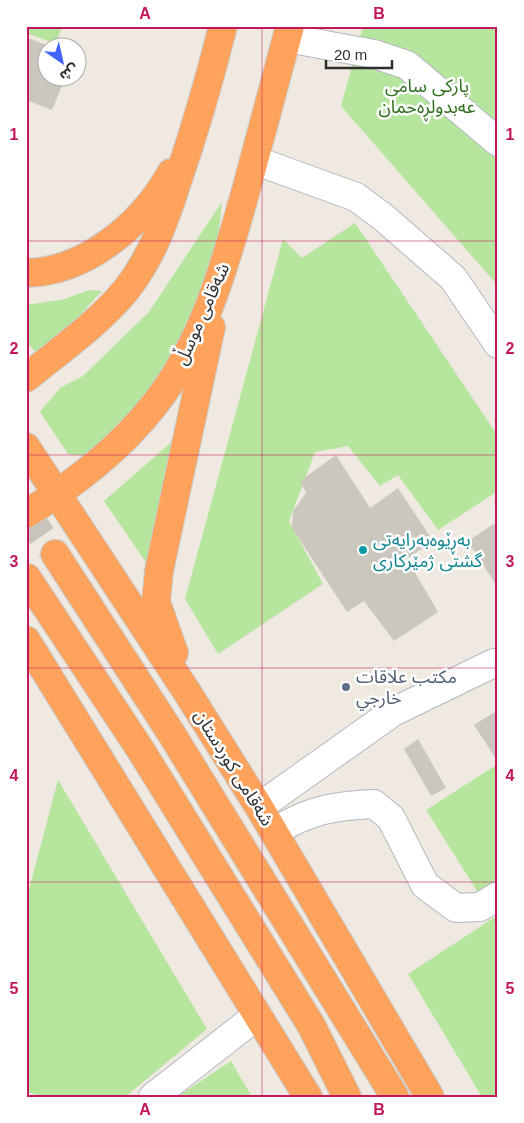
<svg xmlns="http://www.w3.org/2000/svg" width="524" height="1123" viewBox="0 0 524 1123" font-family="Arial,'Noto Sans Arabic',sans-serif">
<style>
.green{fill:#b6e59e}
.building{fill:#cbc7bf}
.lines{fill:none;stroke-linecap:round;stroke-linejoin:round}
.highway-tunnel{stroke:#c8c4bd;stroke-width:28;stroke-dasharray:28 14;stroke-linecap:butt}
.minor-casing{stroke:#b4b7c1;stroke-width:30}
.highway-casing{stroke:#c9c9c9;stroke-width:30}
.minor{stroke:#fff;stroke-width:28}
.highway{stroke:#ffa35c;stroke-width:28}
.grid{fill:none;stroke:#c2185b;stroke-width:1;stroke-opacity:0.55}
.culture-dot{fill:#0f9aa8;stroke:#fff;stroke-width:2}
.service-dot{fill:#5c6f8a;stroke:#fff;stroke-width:2}
.labels{text-anchor:middle;dominant-baseline:central;stroke-width:5;stroke-linejoin:round;paint-order:stroke}
.park-label{font-size:18px;fill:#2c6e1b;stroke:#fff}
.street-label{font-size:18px;fill:#2e2e2e;stroke:#fff}
.culture-label{font-size:18px;fill:#0d838f;stroke:#fff;text-anchor:start}
.service-label{font-size:18px;fill:#4e5e75;stroke:#fff;text-anchor:start}
.neatline{fill:none;stroke:#c2185b;stroke-width:2}
.grid-label{font-size:16px;text-anchor:middle;font-weight:bold;fill:#c2185b}
</style>
<rect width="100%" height="100%" fill="#efe9e1"/>
<path class="green" d="M62,26l-6,18 -30,-11 2,-7z
M363,26h135v260l-157,-180z
M222,202c-4,59 -27,126 -61,174 -21,30 -49,55 -75,80l-18,-2 -28,-42 20,-24 23,-12 66,-64z
M355,223l143,213v55l-60,39 -40,-55 -18,11 -32,-40 -33,6 -26,69 34,63 -105,70 -33,-55 98,-360 19,19z
M89,290l13,1 -36,39 -29,23 -11,-11v-37l39,-6z
M181,434l-34,130 -43,-63z
M498,764v118l-19,12 -53,-84z
M58,780l149,249 -82,68h-83l-16,-6v-190z
M498,915v182h-16l-74,-123z
M231,1061l21,36h-75z"/>
<path class="building" d="M26,37l27,11h-5v30h17l-13,32 -26,-10z
M336,455l34,53 28,-20 35,53 -26,18 31,53 -44,29 -30,-40 -17,11 -55,-84 1,-17 13,-18 -6,-12z
M498,521v67l-30,-47z
M498,710v52l-24,-37z
M418,739l28,49 -15,8 -27,-47z"/>
<g class="lines">
<path class="highway-tunnel" d="M26,513l29,41"/>
<g class="minor-casing">
<path id="minor" d="M287,38l87,16 33,11 91,77
M254,160l102,37 27,20 70,61 45,66
M259,807l134,-95 101,-49
M274,832c35,-22 59,-26 100,-28l17,14 34,67 31,23 24,-1 18,-11
M153,1097l105,-82"/>
</g>
<g class="highway-casing">
<path id="highway" d="M26,273c61,-1 117,-50 145,-100
M26,378c34,-28 72,-54 100,-88 27,-34 40,-73 53,-114 17,-49 31,-99 44,-150
M26,447l161,245 72,115 171,290
M26,514c49,-31 93,-64 129,-110 49,-62 70,-139 91,-214 15,-54 29,-109 44,-164
M55,554l116,179 224,364
M27,578l113,171 171,276 36,72
M26,640l282,457
M174,653l-18,-51 3,-31 52,-244"/>
</g>
<use href="#minor" class="minor"/>
<use href="#highway" class="highway"/>
</g>
<path class="grid" d="M262,26v1071M26,241h472M26,455h472M26,668h472M26,882h472"/>
<circle class="culture-dot" cx="363" cy="550" r="5"/>
<circle class="service-dot" cx="346" cy="687" r="5"/>
<g class="labels">
<g class="park-label">
<text x="427" y="86">پارکی سامی<tspan x="427" dy="21">عەبدولڕەحمان</tspan></text>
</g>
<g class="street-label">
<text transform="translate(202 314) rotate(-66)">شەقامی موسڵ</text>
<text transform="translate(234 768) rotate(58)">شەقامی کوردستان</text>
</g>
<g class="culture-label">
<text x="373" y="540">بەڕێوەبەرایەتی<tspan x="373" dy="21">گشتی ژمێركاری</tspan></text>
</g>
<g class="service-label">
<text x="356" y="677">مكتب علاقات<tspan x="356" dy="21">خارجي</tspan></text>
</g>
</g>
<rect width="524" height="1123" fill="none" stroke="#ffffff" stroke-width="55"/>
<g transform="translate(62 62) rotate(146)"><circle r="24" fill="#ffffff" stroke="#ababab"/>
<path d="M0-4L9 19L0 12L-9 19Z" fill="#4264fb"/>
<text y="-8" font-size="14" font-weight="bold" text-anchor="middle" fill="#2e2e2e">ش</text>
</g>
<path d="M326 60v8h66v-8" fill="none" stroke="#2e2e2e" stroke-width="2.5"/>
<text x="334" y="60" font-size="15" fill="#2e2e2e" stroke="#ffffff" stroke-width="4" paint-order="stroke">20 m</text>
<rect x="28" y="28" width="468" height="1068" class="neatline"/>
<g class="grid-label">
<text x="145" y="19">A</text>
<text x="379" y="19">B</text>
<text x="14" y="140">1</text>
<text x="510" y="140">1</text>
<text x="14" y="354">2</text>
<text x="510" y="354">2</text>
<text x="14" y="567">3</text>
<text x="510" y="567">3</text>
<text x="14" y="781">4</text>
<text x="510" y="781">4</text>
<text x="14" y="994">5</text>
<text x="510" y="994">5</text>
<text x="145" y="1115">A</text>
<text x="379" y="1115">B</text>
</g>
</svg>
